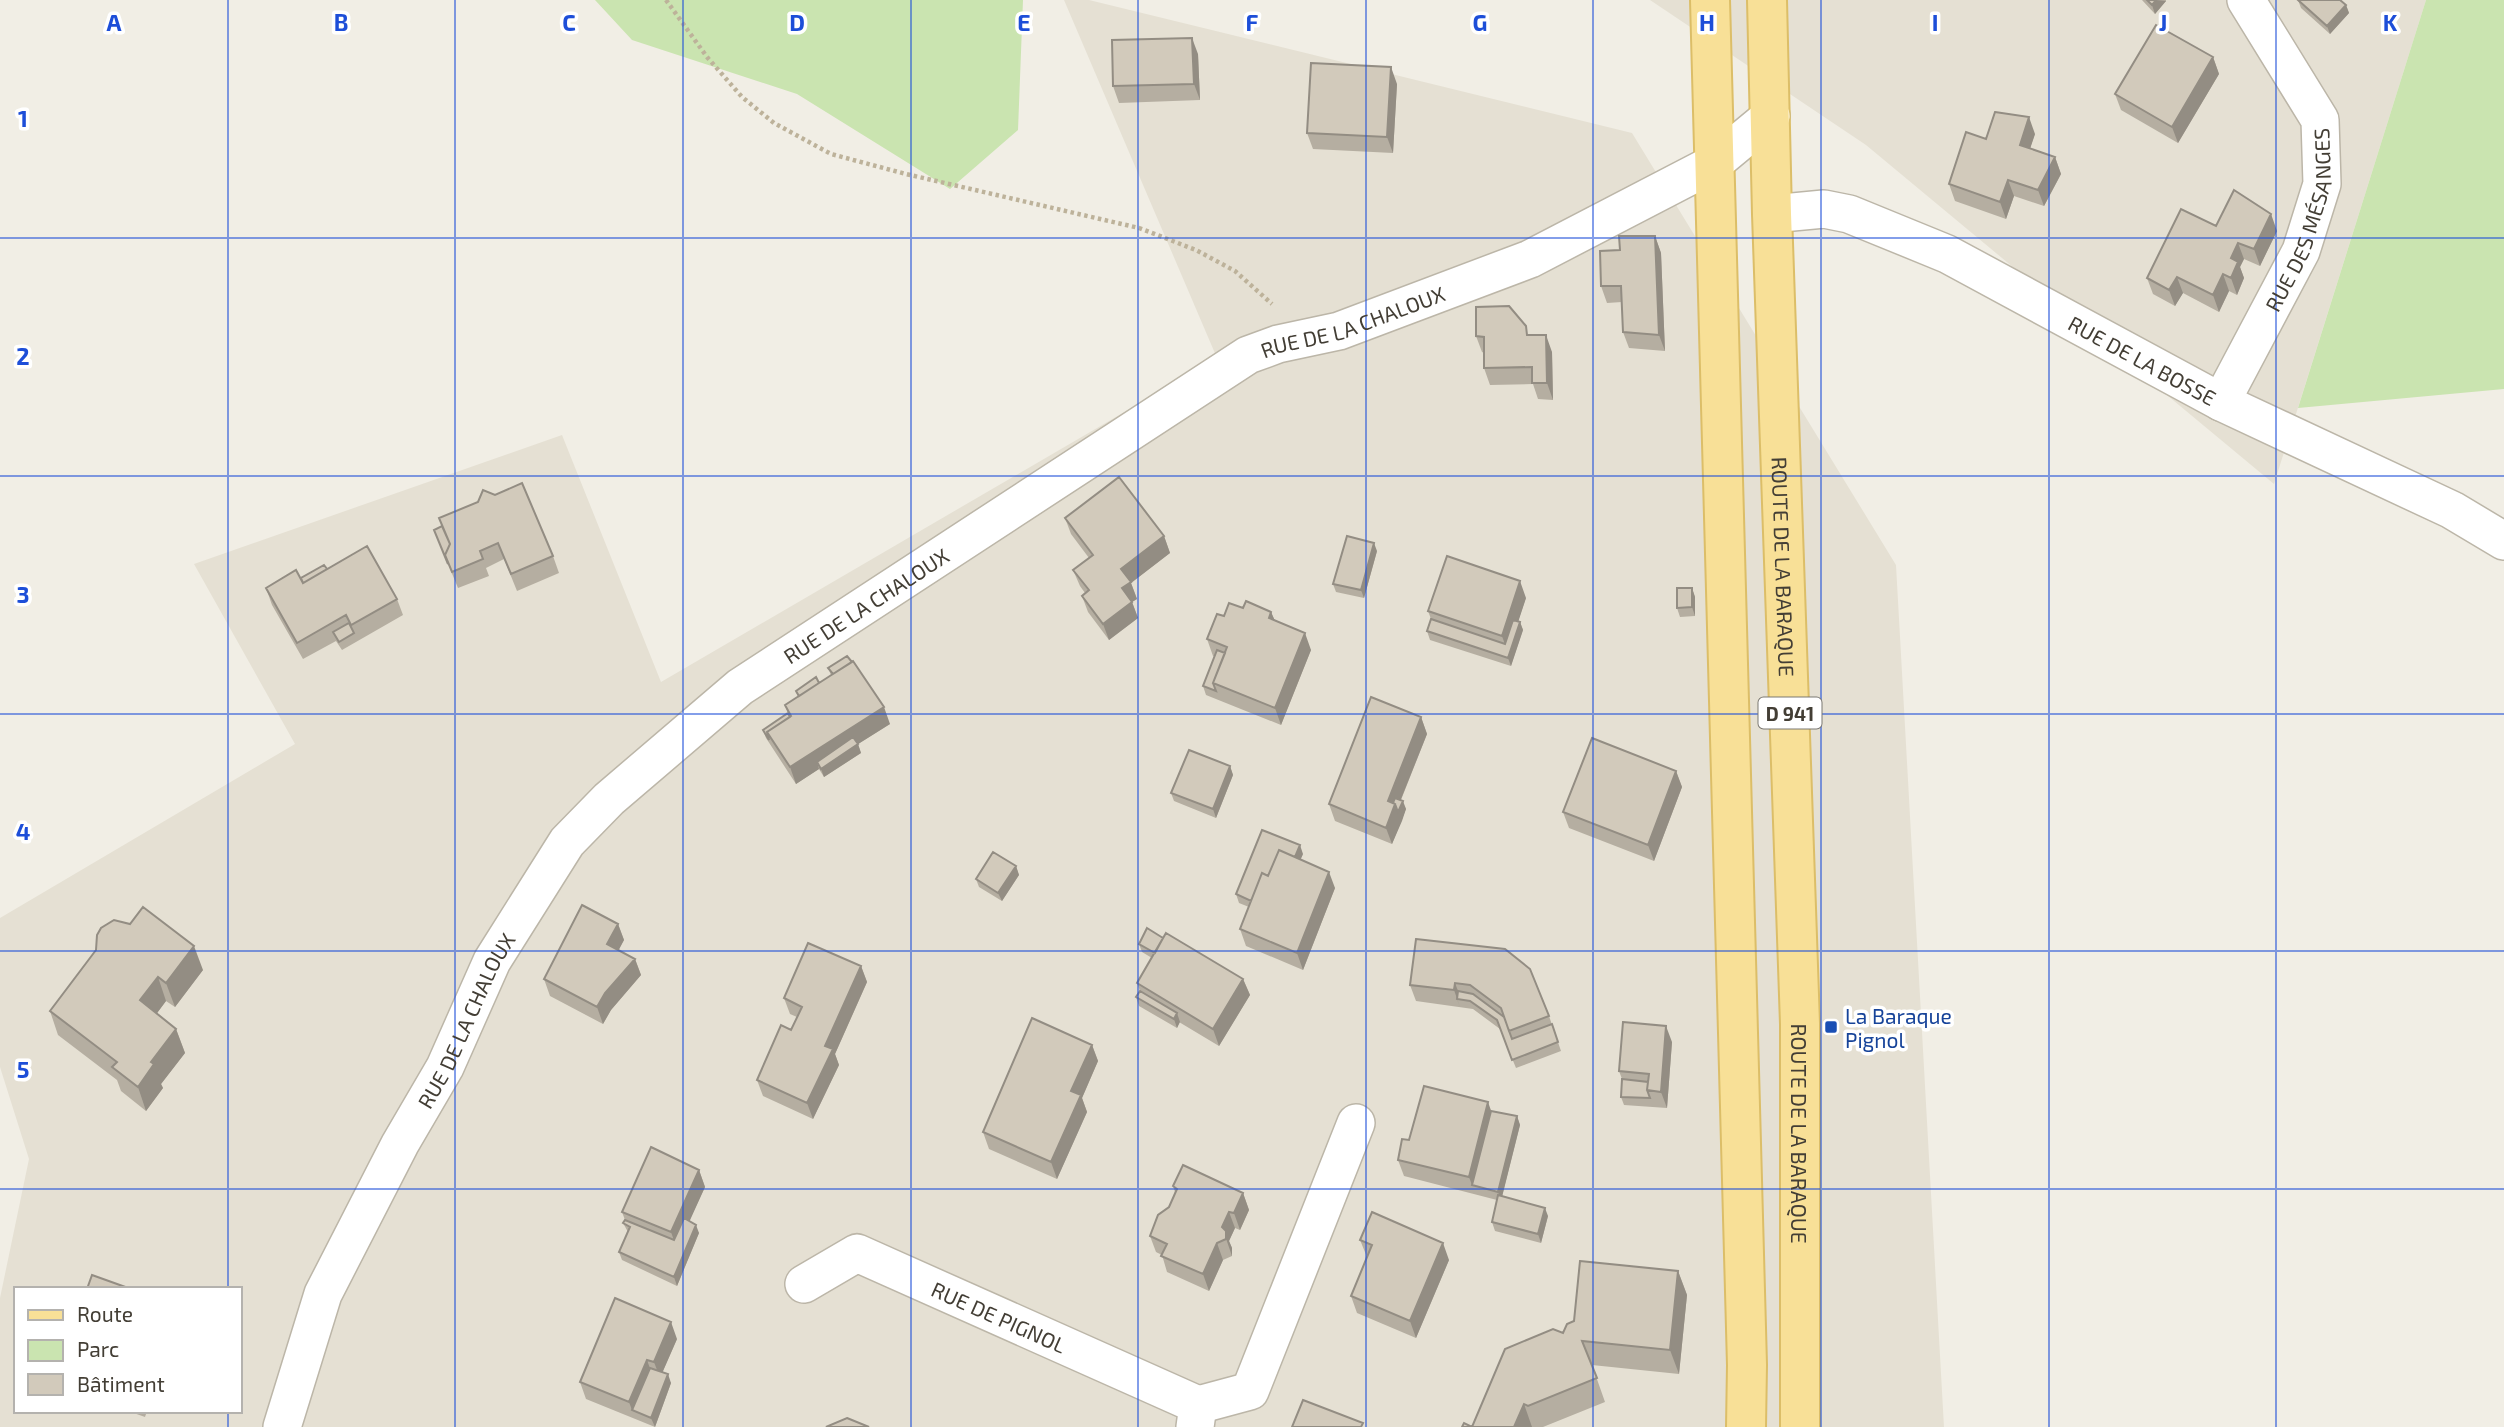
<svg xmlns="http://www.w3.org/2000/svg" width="2504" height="1427" viewBox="0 0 2504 1427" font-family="'Exo 2',sans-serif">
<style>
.residential{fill:#e5e0d3;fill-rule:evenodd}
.green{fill:#cae4b0}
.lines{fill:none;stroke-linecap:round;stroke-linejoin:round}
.street-casing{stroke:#bcb6a8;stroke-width:40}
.primary-casing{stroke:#dcbe68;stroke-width:42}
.path{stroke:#bdb29a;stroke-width:4.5;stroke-dasharray:3.5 3.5;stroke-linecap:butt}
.street{stroke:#fff;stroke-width:37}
.primary{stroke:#f8e097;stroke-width:38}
.wall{fill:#b5aea1}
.shaded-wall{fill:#938d83}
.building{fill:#d2cabb;stroke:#938d83;stroke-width:2}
.grid{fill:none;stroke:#1d4ed8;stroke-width:2;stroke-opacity:0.55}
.transit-dot{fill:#1a4fb4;stroke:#fff;stroke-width:2.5}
.labels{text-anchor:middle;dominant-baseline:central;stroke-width:7;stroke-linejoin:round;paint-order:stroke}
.shield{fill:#fff;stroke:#7b7872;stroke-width:2}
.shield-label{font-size:19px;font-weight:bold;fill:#433e35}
.street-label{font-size:21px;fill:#433e35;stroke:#fff}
.transit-label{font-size:21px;fill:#164399;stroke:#fff;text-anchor:start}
.grid-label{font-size:23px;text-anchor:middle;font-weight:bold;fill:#1d4ed8;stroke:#fff;stroke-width:7;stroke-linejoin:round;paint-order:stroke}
</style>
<rect width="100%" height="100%" fill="#f1eee5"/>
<path class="residential" d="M1064,0h25l543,133 264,432 48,862h-1944v-129l29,-139 -29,-92v-149l295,-174 -101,-180 368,-129 99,247 556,-324zM16,1289h224v122h-224z
M1650,0h776l-152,484 -408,-339z"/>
<path class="green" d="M595,0h428l-5,130 -68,59 -153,-95 -165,-54z
M2426,0h78v389l-206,19z"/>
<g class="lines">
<g class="street-casing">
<g id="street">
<path id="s1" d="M1772,214l52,-5 25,5 98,40 274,148 231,108 52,31"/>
<path id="s2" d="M2221,402l80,-151 21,-67 -2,-64 -74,-120"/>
<path id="s3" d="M804,1284l53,-31 341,152 -3,22"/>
<path d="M1198,1405l52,-14 106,-268"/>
<path id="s4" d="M282,1427l41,-133 77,-150 45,-77 47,-106 75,-119 42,-43 131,-112 508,-332 30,-11 61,-13 191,-72 183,-95 58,-48"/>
</g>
</g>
<g class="primary-casing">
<g id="primary">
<path d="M1710,0l37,1365 -1,62"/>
<path id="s5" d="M1767,0l5,214 28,810v403"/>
</g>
</g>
<path class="path" d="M666,0l41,57 35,40 32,26 57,31 75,20 233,54 57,22 39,21 37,33"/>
<use href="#street" class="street"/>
<use href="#primary" class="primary"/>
</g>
<path class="wall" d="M2142,0h24v1l-11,13z
M2298,0l48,5 3,8 -19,21 -29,-26z
M1198,54l2,46 -81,3 -6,-17z
M2213,57l6,17 -41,69 -57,-33 -6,-16z
M1397,84l-4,69 -80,-4 -6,-16z
M2035,134l-5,14 25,9 6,17 -17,32 -30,-10 -8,23 -51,-18 -6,-17 37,-45z
M2216,226l61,5 -17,35 -16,-7 -4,8 4,11 -7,17 -8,-4 -10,21 -36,-19 -8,13 -22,-12 -6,-16z
M1655,236l6,17 4,98 -36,-3 -6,-16 -1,-30 -15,1 -6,-17 19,-36z
M1530,335l22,17 1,48 -15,-1 -5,-15 -43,1 -6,-17v-15l-2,-1 -6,-16z
M1065,518l99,18 6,17 -39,30 6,16 -5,3 6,16 -29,22 -21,-28 -6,-16 3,-3 -5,-7 -7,-16 16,-12 -18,-24z
M442,526l111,30 6,17 -42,18 -13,-32 -18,9 3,8 -31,12 -24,-58z
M1377,551l-13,47 -28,-6 -3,-8z
M327,569l70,30 6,16 -61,35 -6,-9 -33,18 -31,-54 -6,-17z
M1692,588l3,9v19l-15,1 -3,-9z
M1526,598l-8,23 2,1 3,8 -12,36 -81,-26 -3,-9 4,-12 -3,-8z
M1243,608l28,4 4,9 36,29 -30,75 -75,-30 -3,-9 12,-29 -2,-1 -6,-17 17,-23z
M828,668l62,56 -32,20 3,9 -37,24 -5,-8 -23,15 -30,-46 -3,-8 25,-16 -3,-9 13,-8 -2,-6 23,-8 12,-8z
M1421,717l6,17 -26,66 5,9 -14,35 -57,-23 -6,-17z
M1230,766l3,9 -17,43 -42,-17 -3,-8z
M1676,771l6,16 -28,74 -85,-33 -6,-16z
M1303,854l-3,6 35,28 -32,82 -57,-24 -6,-17 9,-22 -10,-4 -3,-9z
M1016,866l3,9 -17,26 -23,-14 -3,-8z
M618,924l6,16 -6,10 17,9 6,16 -30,35 -8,14 -53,-28 -6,-17z
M1163,938l80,41 7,16 -31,51 -40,-24 -2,6 -38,-22 -3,-9 4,-6 -3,-8 15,-25 -10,-6 -3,-8z
M1416,939l133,77 12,35 -45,17 -16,-39 -27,-20 -57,-8 -6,-16z
M96,950l107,20 -28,37 -9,-6 -9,12 19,16 9,24 -24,31 2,4 -17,23 -25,-20 -4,-11 -59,-45 -8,-24z
M861,966l6,16 -32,72 4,11 -26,54 -50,-23 -6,-16 34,-50 6,-13 -7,-3 -6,-16z
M1672,1042l-5,66 -43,-3 -3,-8 1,-18 -3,-8z
M1092,1045l6,16 -16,37 5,14 -30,67 -68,-30 -6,-17z
M1491,1111l26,5 3,9 -18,71 46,20 -7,27 -46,-12 -3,-9 5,-22 -93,-24 -6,-16z
M699,1170l6,17 -16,34 10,12 -22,53 -55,-26 -3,-8 9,-20 -5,-9 2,-3 -3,-8z
M1173,1186l70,7 6,17 -9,20 -5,-2 -6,13 3,7v8l-9,4 -14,31 -42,-19 -5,-17 -6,-3 -6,-16 19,-29 6,-15z
M1360,1240l89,20 -33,78 -59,-25 -6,-17 16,-39z
M1678,1271l9,24 -8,79 -87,-9 13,37 -62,25h-81h10l102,-106z
M677,1339l-15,34 9,10 -16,44 -69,-28 -6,-17z
M128,1411h19l-2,6z"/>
<path class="shaded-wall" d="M2156,0l10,1 -11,13 -3,-9z
M2346,5l3,8 -19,21 -3,-8z
M1192,38l6,16 2,46 -6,-16z
M2213,57l6,17 -41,69 -6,-16z
M1391,67l6,17 -4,69 -6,-16z
M2029,117l6,17 -9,27 -6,-16z
M2055,157l6,17 -17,32 -6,-16z
M2008,180l6,16 -8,23 -6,-17z
M2271,214l6,17 -17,35 -6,-17z
M1655,236l6,17 4,98 -6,-16z
M2238,243l6,16 -4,8 4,11 -7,17 -6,-17v-20z
M2223,274l6,17 -10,21 -6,-17z
M2177,277l6,16 -8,13 -6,-16z
M1546,335l6,17 1,48 -6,-17z
M1164,536l6,17 -39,30 6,16 -5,3 6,16 -29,22 -6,-16 18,-55z
M1374,543l3,8 -13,47 -3,-8z
M1520,581l6,17 -18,55 -6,-17z
M1692,588l3,9v19l-3,-9z
M1271,612l7,16 -9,-10z
M1520,622l3,8 -12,36 -3,-8z
M1305,633l6,17 -30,75 -6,-17z
M884,707l6,17 -70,44 -3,-6 2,7 -23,15 -6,-17z
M1421,717l6,17 -30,75 5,12 -10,23 -6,-16 2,-27z
M858,744l3,9 -37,24 -3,-8z
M1230,766l3,9 -17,43 -3,-9z
M1676,771l6,16 -28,74 -6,-16z
M1403,801l3,8 -4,12 -4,-9z
M1300,845l3,9 -8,18 -3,-9z
M1016,866l3,9 -17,26 -4,-8z
M1329,872l6,16 -32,82 -6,-17z
M618,924l6,16 -11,21 -6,-17z
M194,946l9,24 -28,37 -9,-24z
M635,959l6,16 -30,35 -8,14 -6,-17 8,-14z
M861,966l6,16 -32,72 4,11 -26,54 -6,-16 18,-57z
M158,977l8,24 -17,23 -9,-24z
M1243,979l7,16 -31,51 -6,-17z
M1455,983l6,16h-4l3,8 -6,-17z
M1177,1013l3,9 -3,6 -3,-9z
M1666,1026l6,16 -5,66 -6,-16z
M176,1029l9,24 -24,31 2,4 -17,23 -8,-24 13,-25z
M1092,1045l6,16 -16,37 5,14 -30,67 -6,-17 20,-71z
M1488,1102l6,17 -22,66 -3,-8z
M1517,1116l3,9 -19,76 -3,-9z
M699,1170l6,17 -28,62 -6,-17z
M1243,1193l6,17 -9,20 -6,-17z
M1545,1208l3,8 -7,27 -3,-9z
M1229,1212l6,16 -6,13 3,7v8l-10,-29z
M696,1225l3,8 -22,53 -3,-9z
M1217,1243l6,17 -14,31 -6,-17z
M1443,1243l6,17 -33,78 -6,-17z
M1678,1271l9,24 -8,79 -9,-24z
M671,1322l6,17 -17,39 -6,-16z
M647,1360l6,17 -21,33 -3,-8z
M668,1374l3,9 -16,44 -4,-9z
M1524,1404l8,23h-18z"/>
<path class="building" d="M2147,0h9l-4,5z
M2298,0h42l6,5 -19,21z
M2156,25l57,32 -41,70 -57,-33z
M1192,38l2,46 -81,2 -1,-46z
M1311,63l80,4 -4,70 -80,-4z
M1995,112l34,5 -9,28 35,12 -17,33 -30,-10 -8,22 -51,-18 17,-52 20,7z
M2234,190l37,24 -17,35 -16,-6 -7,15 7,4 -7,16 -8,-4 -10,21 -36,-18 -8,13 -22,-12 34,-69 35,17z
M1619,236h36l4,99 -36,-3 -2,-46h-20l-1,-35 20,-1z
M1509,306l17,20 1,9h19l1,48h-15v-16l-48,1v-31l-8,-1v-29z
M1119,477l45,59 -43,33 10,13 -9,6 10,14 -29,22 -21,-28 7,-6 -16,-20 20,-15 -28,-37z
M522,483l31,73 -42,18 -13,-31 -18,8 3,8 -31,13 -7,-17 5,-11 -11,-26 39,-16 5,-12 12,5z
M442,526l8,18 -5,11 3,9 -14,-34z
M1347,536l27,7 -13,47 -28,-6z
M367,546l30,53 -46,26 -5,-10 -49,28 -31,-55 30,-18 7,13z
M1447,556l73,25 -18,55 -74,-25z
M324,565l3,4 -24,14 -2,-5z
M1677,588h15v19l-15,1z
M1246,601l25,11 -2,6 36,15 -30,75 -62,-25 14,-36 -20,-8 10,-25 7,2 5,-13 14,5z
M1431,619l74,25 8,-24 7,2 -12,36 -81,-27z
M349,623l5,10 -15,9 -6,-10z
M1217,650l8,3 -12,30 3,8 -13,-5z
M847,656l5,6 -19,12 -5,-6z
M853,661l31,46 -94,60 -23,-35 24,-16 -6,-11z
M816,677l3,6 -20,13 -3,-5z
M1371,697l50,20 -33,84 7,3 -9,24 -57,-24z
M788,713l2,4 -23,15 2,8 -6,-10z
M853,737l5,7 -37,25 -4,-7z
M1592,738l84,33 -28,74 -85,-33z
M1189,750l41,16 -17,43 -42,-16z
M1395,798l8,3 -5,11 -3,-8 -2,-1z
M1262,830l38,15 -5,12 -16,-7 -11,26 -6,-3 -11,28 -15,-7z
M1279,850l50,22 -32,81 -57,-24 22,-56 6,3z
M993,852l23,14 -18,27 -22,-14z
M582,905l36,19 -11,20 28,15 -30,34 -8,14 -53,-28z
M143,907l51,39 -28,37 -8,-6 -18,23 36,29 -25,33 3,2 -16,23 -26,-20 5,-5 -67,-51 46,-61 1,-15 4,-7 13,-8 16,4z
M1147,928l16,10 -8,15 -16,-9z
M1166,933l77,46 -30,50 -76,-46z
M1416,939l89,10 25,20 19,47 -40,15 -8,-23 -31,-23 -15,-2 -1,7 -44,-5z
M808,943l53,23 -36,80 8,3 -26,54 -50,-23 24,-55 10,5 11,-23 -18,-9z
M1140,991l37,22 -3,6 -38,-22z
M1458,991l15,3 31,23 8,22 40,-15 6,18 -46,18 -15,-40 -27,-19 -13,-2z
M1032,1018l60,27 -21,46 10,4 -30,67 -68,-30z
M1623,1022l43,4 -5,66 -14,-2 2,-16 -30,-3z
M1622,1079l26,3 -1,8 3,8 -29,-1z
M1424,1086l64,16 -19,75 -71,-17 4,-21 7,1z
M1491,1111l26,5 -19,76 -26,-7z
M651,1147l48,23 -28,62 -49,-20z
M1183,1165l60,28 -9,20 -5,-1 -7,15 4,4v8l-9,4 -14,31 -42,-18 6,-12 -17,-8 8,-21 11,-8 8,-18 -4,-3z
M1498,1195l47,13 -7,26 -46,-12z
M1372,1212l71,31 -33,78 -59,-25 21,-51 -12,-5z
M684,1218l12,7 -22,52 -55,-25 11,-25 -7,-4 2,-3 49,20z
M1580,1261l98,10 -8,79 -88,-9 15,37 -69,28 -4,-2 -10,23h-52l2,-4 8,4 33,-78 48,-20 10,4 4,-9 7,-3z
M92,1275l39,14h-44z
M615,1298l56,24 -17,40 -7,-2 -18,42 -49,-20z
M650,1368l18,6 -17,44 -19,-8z
M1303,1400l60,23 -2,4h-69z
M847,1418l22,9h-43z"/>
<path class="grid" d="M228,0v1289M455,0v1427M683,0v1427M911,0v1427M1138,0v1427M1366,0v1427M1593,0v1427M1821,0v1427M2049,0v1427M2276,0v1427M0,238h2504M0,476h2504M0,714h2504M0,951h2504M0,1189h2504M228,1411v16"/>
<rect class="transit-dot" x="1824" y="1020" width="14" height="14" rx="3.5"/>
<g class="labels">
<rect class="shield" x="1758.5" y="697.5" width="63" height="31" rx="5"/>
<g class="shield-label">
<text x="1790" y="713">D 941</text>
</g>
<g class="street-label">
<text stroke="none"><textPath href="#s2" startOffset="201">RUE DES MÉSANGES</textPath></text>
<text stroke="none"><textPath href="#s4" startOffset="1603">RUE DE LA CHALOUX</textPath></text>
<text stroke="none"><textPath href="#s1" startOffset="406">RUE DE LA BOSSE</textPath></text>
<text stroke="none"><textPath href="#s5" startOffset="567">ROUTE DE LA BARAQUE</textPath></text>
<text stroke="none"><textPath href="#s4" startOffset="1036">RUE DE LA CHALOUX</textPath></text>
<text stroke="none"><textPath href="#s4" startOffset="448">RUE DE LA CHALOUX</textPath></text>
<text stroke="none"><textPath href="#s5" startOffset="1134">ROUTE DE LA BARAQUE</textPath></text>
<text stroke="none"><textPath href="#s3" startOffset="217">RUE DE PIGNOL</textPath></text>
</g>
<g class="transit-label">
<text x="1845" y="1015">La Baraque<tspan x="1845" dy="24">Pignol</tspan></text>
</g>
</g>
<g class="grid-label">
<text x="114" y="31">A</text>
<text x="341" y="31">B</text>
<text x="569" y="31">C</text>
<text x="797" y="31">D</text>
<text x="1024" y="31">E</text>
<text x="1252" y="31">F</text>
<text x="1480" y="31">G</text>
<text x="1707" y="31">H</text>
<text x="1935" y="31">I</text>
<text x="2163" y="31">J</text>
<text x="2390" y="31">K</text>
<text x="23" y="127">1</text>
<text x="23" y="365">2</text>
<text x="23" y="603">3</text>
<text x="23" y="840">4</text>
<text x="23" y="1078">5</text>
</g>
<rect x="14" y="1287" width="228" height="126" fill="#ffffff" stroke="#b4b2ae" stroke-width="2"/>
<rect x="28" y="1310" width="35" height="10" fill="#f8e097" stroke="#b4b2ae" stroke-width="2"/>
<text x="77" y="1322" font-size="21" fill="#433e35">Route</text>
<rect x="28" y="1340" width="35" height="21" fill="#cae4b0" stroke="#b4b2ae" stroke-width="2"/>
<text x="77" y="1357" font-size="21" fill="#433e35">Parc</text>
<rect x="28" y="1374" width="35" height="21" fill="#d2cabb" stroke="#b4b2ae" stroke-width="2"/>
<text x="77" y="1392" font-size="21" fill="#433e35">Bâtiment</text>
</svg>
